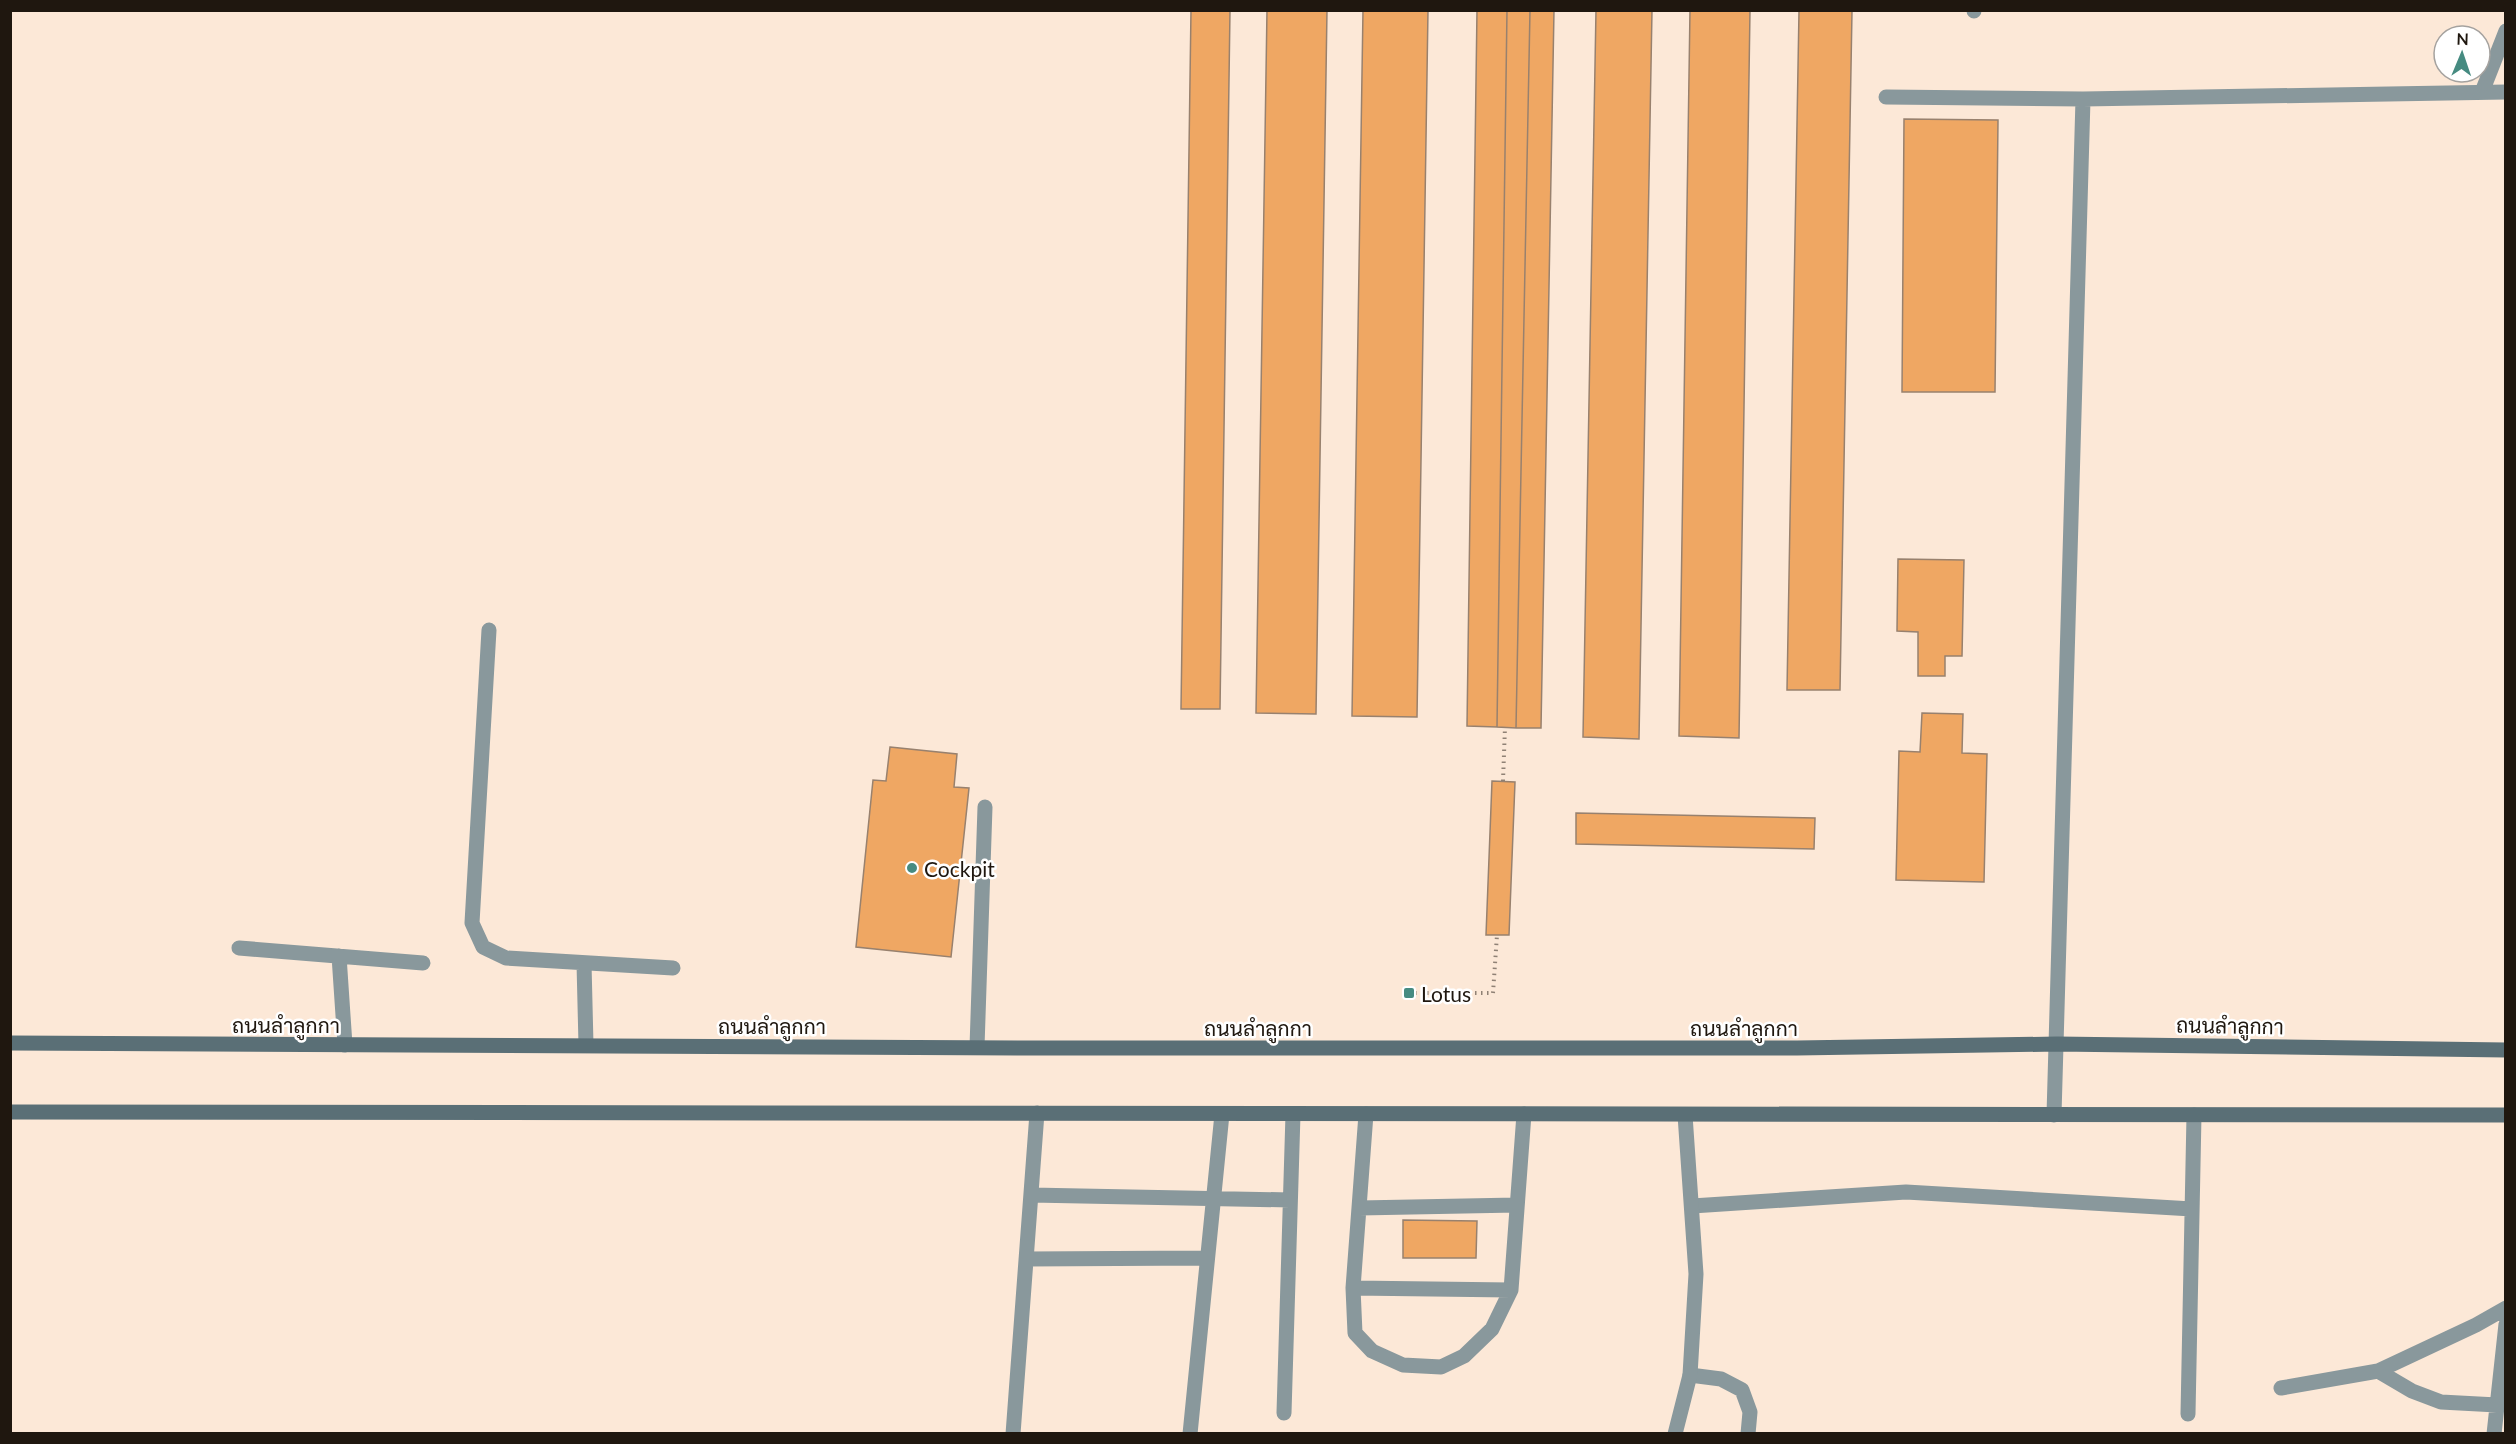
<svg xmlns="http://www.w3.org/2000/svg" width="2516" height="1444" viewBox="0 0 2516 1444" font-family="Lato,Sarabun,sans-serif">
<style>
.building{fill:#efa763;stroke:#98816e;stroke-width:1.5}
.lines{fill:none;stroke-linecap:round;stroke-linejoin:round}
.path{stroke:#8f8175;stroke-width:4;stroke-dasharray:1.5 4.5;stroke-linecap:butt}
.lane{stroke:#89989c;stroke-width:15}
.street{stroke:#89989c;stroke-width:15}
.secondary{stroke:#5a6f76;stroke-width:15}
.poi-dot{fill:#468b81;stroke:#fff;stroke-width:2}
.labels{text-anchor:middle;dominant-baseline:central;stroke-width:5;stroke-linejoin:round;paint-order:stroke}
.poi-label{font-size:21px;fill:#1f170f;stroke:#fff;text-anchor:start}
.street-label{font-size:21px;fill:#1f170f;stroke:#fff}
</style>
<rect width="100%" height="100%" fill="#fce8d7"/>
<path class="building" d="M1191,10h39l-10,699h-39z
M1267,10h60l-11,704 -60,-1z
M1363,10h65l-11,707 -65,-1z
M1477,10h30l-10,717 -30,-1z
M1507,10h23l-14,718 -19,-1z
M1530,10h24l-13,718h-25z
M1596,10h56l-13,729 -56,-2z
M1690,10h60l-11,728 -60,-2z
M1799,11h53l-12,679h-53z
M1904,119l94,1 -3,272h-93z
M1898,559l66,1 -2,96h-17v20h-27v-44l-21,-1z
M1922,713l41,1 -1,39 25,1 -3,128 -88,-2 3,-129 21,1z
M890,747l67,7 -3,33 15,1 -18,169 -95,-10 17,-167 13,1z
M1492,781l23,1 -6,153h-23z
M1576,813l239,5 -1,31 -238,-5z
M1403,1220l74,1 -1,37h-73z"/>
<g class="lines">
<path class="path" d="M1503,781l2,-54
M1409,993h84l4,-58"/>
<path class="lane" d="M1974,11v-1
M2482,92l24,-61
M1886,97l197,2 423,-7
M489,630l-17,293 11,24 23,11 167,10
M239,948l184,15
M339,956l6,89
M584,963l2,82
M977,1047l8,-240
M1366,1114l-13,174 2,45 17,18 31,14 38,2 23,-11 28,-27 19,-39 13,-176
M2054,1115l29,-1016
M1031,1195l259,5
M1692,1206l214,-14 286,17
M1359,1208l158,-3
M1026,1259l181,-1
M1353,1288l158,2
M2378,1371l34,20 29,11 56,3
M1690,1375l31,4 21,11 8,22 -2,22
M2281,1388l97,-17 98,-46 30,-17
M1284,1413l9,-299
M2188,1414l6,-299
M1013,1434l24,-321
M1190,1434l32,-320
M2494,1434l12,-110"/>
<path class="street" d="M1675,1434l15,-59 6,-101 -11,-159"/>
<path class="secondary" d="M10,1043l1023,5h764l260,-4 449,6
M10,1112l2496,3"/>
</g>
<g class="poi-dot">
<circle cx="912" cy="868" r="6"/>
<rect x="1403" y="987" width="12" height="12" rx="3"/>
</g>
<g class="labels">
<g class="poi-label">
<text x="924" y="868">Cockpit</text>
<text x="1421" y="993">Lotus</text>
</g>
<g class="street-label">
<text x="286" y="1024">ถนนลำลูกกา</text>
<text x="772" y="1025">ถนนลำลูกกา</text>
<text transform="translate(2230 1025) rotate(1)">ถนนลำลูกกา</text>
<text x="1258" y="1027">ถนนลำลูกกา</text>
<text x="1744" y="1027">ถนนลำลูกกา</text>
</g>
</g>
<rect width="2516" height="1444" fill="none" stroke="#1f170f" stroke-width="24"/>
<g transform="translate(2462 54) rotate(2)"><circle r="28" fill="#ffffff" stroke="#a5a29f" stroke-width="1.5"/>
<path d="M0-4.5L10 22L0 15L-10 22Z" fill="#468b81"/>
<text y="-9" font-size="16" font-weight="bold" text-anchor="middle" fill="#1f170f">N</text>
</g>
</svg>
